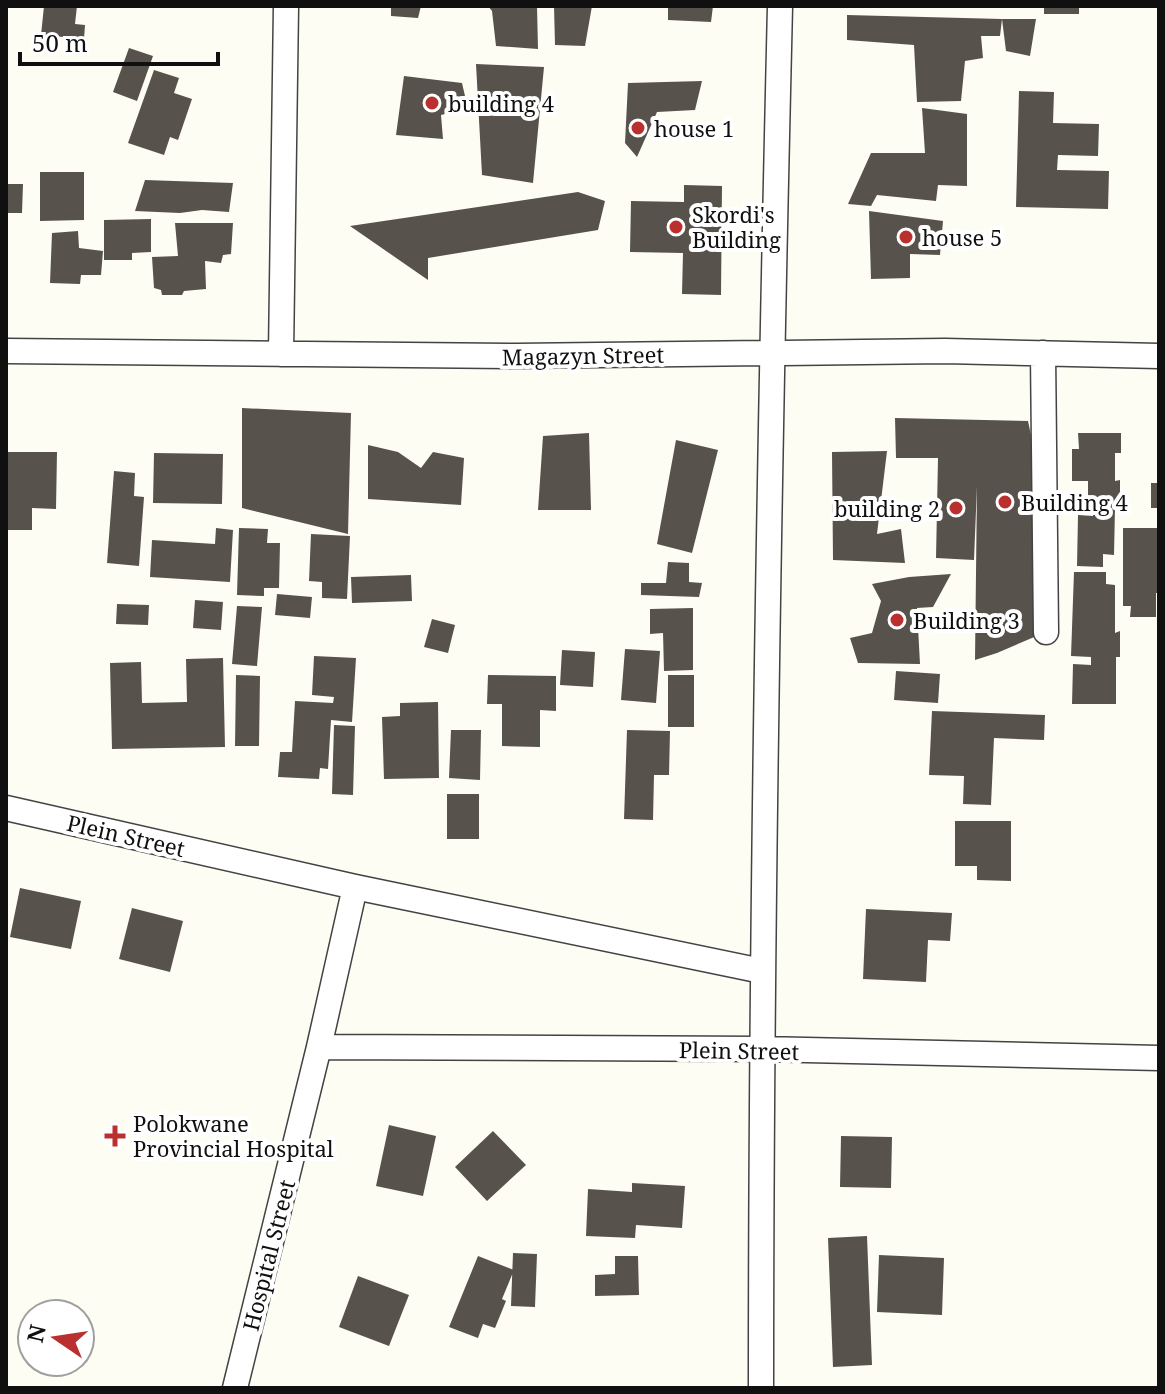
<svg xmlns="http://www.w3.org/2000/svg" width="1165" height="1394" viewBox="0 0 1165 1394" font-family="'Noto Serif',serif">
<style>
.building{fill:#58524d}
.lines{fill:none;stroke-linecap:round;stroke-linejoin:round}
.minor-casing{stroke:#434343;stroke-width:27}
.minor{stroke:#fff;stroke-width:24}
.poi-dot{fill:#ba302e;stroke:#fff;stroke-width:3}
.labels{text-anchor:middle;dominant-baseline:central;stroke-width:8;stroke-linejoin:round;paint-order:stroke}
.poi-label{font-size:22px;fill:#101010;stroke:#fff;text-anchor:start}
.street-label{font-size:22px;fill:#101010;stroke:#fff}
</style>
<rect width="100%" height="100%" fill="#fefdf3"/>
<path class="building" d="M44,6h33l-2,18 10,1 -1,14 -43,-4z
M391,6h30l-3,12 -27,-2z
M488,6h49l1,43 -42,-3 -4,-35z
M554,6h38l-7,40 -30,-1z
M668,6h45l-2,16 -43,-2z
M1044,6h35v8h-35z
M847,15l155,4h34l-6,37 -24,-5 -4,-32 -2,17h-19l2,22 -18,3 -4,40 -44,1 -3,-57 -67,-5z
M129,48l24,8 -16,45 -24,-9z
M476,64l68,3 -11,116 -51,-8z
M154,70l25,8 -5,15 18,6 -14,41 -8,-3 -6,18 -36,-12z
M404,76l58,7 3,13 -3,14 -21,5 2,24 -47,-4z
M702,81l-7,29 -38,2 -20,45 -12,-14 3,-60z
M1019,91l35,1 -1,31 46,1 -1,32 -40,-1 -1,15 52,1 -1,38 -92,-2z
M922,108l45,6v72l-29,-1 -2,16 -59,-6 -6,11 -23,-2 23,-51h54z
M40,172h44v48l-44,1z
M145,180l88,3 -4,29 -27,-2 -22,3 -45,-2z
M6,184h17l-1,29h-16z
M684,185l38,1 -1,109 -39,-1 1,-41 -53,-1 1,-51 53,1z
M578,192l27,9 -7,29 -170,28v22l-78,-54z
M869,211l74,10 -3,34 -30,-1v24l-39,1z
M151,219v33l-19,1v7h-28v-40z
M175,223h58l-2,31 -8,1 -2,8 -16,-2 1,28 -22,2 -2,4h-20l-1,-5 -7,-2 -2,-31 26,-1z
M78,231l1,17 24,3 -2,24h-20l-1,9 -30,-1 2,-50z
M242,408l109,5 -3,121 -106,-26z
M895,418l133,3 4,19 14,192 -49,21 -22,7 2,-174 -3,74 -38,-2 2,-100h-42z
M589,433l2,77h-53l5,-74z
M1078,433h43v20h-6v28l5,-1v27l-5,1 -1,47 -11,-1v13l-26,-1 1,-51 15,1v-8h-5v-27h-16v-32h7z
M676,440l42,10 -26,103 -35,-9z
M368,445l30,7 23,16 12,-16 31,6 -3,47 -93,-6z
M887,451l-10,83 24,-5 4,34 -72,-3 -1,-108z
M8,452h49l-1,57 -24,-1v22h-25z
M154,453l69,1 -1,50 -69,-1z
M114,471l21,2 -1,23 10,1 -5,69 -32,-3z
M1151,483h8v25h-8z
M216,528l17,2 -3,52 -80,-5 2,-37 63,4z
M239,528l29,1 -1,14h13l-1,45h-15v8l-27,-1z
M1123,528h36v65h-3v24h-26l1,-11h-8z
M311,534l39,2 -3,63 -25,-1v-16l-13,-1z
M668,562l21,1v19l13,1 -3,14 -58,-2v-12h25z
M1074,572h32v12l9,1v48l5,-2v26h-4v47h-44l1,-40 18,1v-8l-20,-1z
M951,574l-18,33 -16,1 3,56 -62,-1 -8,-25 22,-5 9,-32 -9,-17 37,-7z
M411,575l1,26 -60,2 -1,-26z
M277,594l35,3 -2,21 -35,-3z
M195,600l28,2 -2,28 -28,-2z
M117,604l32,1 -1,20 -32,-1z
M237,606l25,1 -5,59 -25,-2z
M693,608v62l-29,1 -1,-38 -13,1v-25z
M432,619l23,6 -7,28 -24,-6z
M625,649l35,2 -4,52 -35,-3z
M562,650l33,2 -2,35 -33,-2z
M314,656l42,2 -4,64 -21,-2 -3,49 -8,-1 -1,11 -41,-2 2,-25h12l3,-51 38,2 1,-6 -22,-2z
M223,658l2,89 -113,2 -2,-86 31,-1 1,41 45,-1 -1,-43z
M896,671l44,3 -2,29 -44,-3z
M236,675l24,1 -1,70h-24z
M488,675l68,1v35l-16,-1v37l-38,-1v-42h-15z
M668,675h26v52h-26z
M438,702l1,76 -55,1 -2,-62 18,-1v-13z
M932,711l113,4 -1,25 -50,-2 -3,67 -28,-1 1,-28 -35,-1z
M334,725l21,1 -2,69 -21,-1z
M451,730h30l-1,50 -31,-2z
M627,730l43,1 -1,44h-15l-1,45 -29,-1z
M447,794h32v45h-32z
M955,821h56v60l-34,-1v-14h-22z
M20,888l61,13 -10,48 -61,-12z
M132,908l51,13 -13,51 -51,-13z
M866,909l86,4 -2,28 -22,-1 -2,42 -63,-3z
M389,1125l47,11 -13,60 -47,-10z
M493,1131l33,34 -39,36 -32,-34z
M841,1136l51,1 -1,51 -51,-1z
M632,1183l53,3 -3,42 -46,-3 -1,13 -49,-2 2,-47 44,3z
M867,1236l5,129 -39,2 -5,-129z
M513,1253l24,1 -2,53 -24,-1z
M879,1255l65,3 -2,57 -65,-3z
M478,1256l36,14 -12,29 4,2 -11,27 -12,-4 -5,14 -29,-11z
M615,1256h23l1,39 -44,1v-21l20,-1z
M358,1276l51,19 -20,51 -50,-19z"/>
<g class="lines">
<g class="minor-casing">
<path id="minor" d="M6,351l510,5 429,-5 214,5
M1043,353l3,279
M281,354l5,-348
M6,808l349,79 407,84
M319,1047l442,2 398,9
M235,1388l84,-341 36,-160
M761,1388c0,-461 8,-921 19,-1382"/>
</g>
<use href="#minor" class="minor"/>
</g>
<g class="poi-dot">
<circle cx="432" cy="103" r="8"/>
<circle cx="638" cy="128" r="8"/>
<circle cx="676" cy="227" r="8"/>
<circle cx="906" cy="237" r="8"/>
<circle cx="1005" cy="502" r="8"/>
<circle cx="956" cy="508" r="8"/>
<circle cx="897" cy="620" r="8"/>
<path d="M111 1124h8v8h8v8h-8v8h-8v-8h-8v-8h8z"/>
</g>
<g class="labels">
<g class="poi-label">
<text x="448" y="103">building 4</text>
<text x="654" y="128">house 1</text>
<text x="692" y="214">Skordi's<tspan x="692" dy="25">Building</tspan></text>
<text x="922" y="237">house 5</text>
<text x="1021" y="502">Building 4</text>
<text x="940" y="508" text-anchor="end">building 2</text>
<text x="913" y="620">Building 3</text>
<text x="133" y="1123">Polokwane<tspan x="133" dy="25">Provincial Hospital</tspan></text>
</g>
<g class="street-label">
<text transform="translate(583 355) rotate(-1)">Magazyn Street</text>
<text transform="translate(126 835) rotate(13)">Plein Street</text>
<text transform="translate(739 1050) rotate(1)">Plein Street</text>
<text transform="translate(268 1255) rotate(-76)">Hospital Street</text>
</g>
</g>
<rect width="1165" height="1394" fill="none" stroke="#101010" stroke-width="16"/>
<g transform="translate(56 1338) rotate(283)"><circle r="38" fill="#ffffff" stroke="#9f9f9f" stroke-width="2"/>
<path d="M0-6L14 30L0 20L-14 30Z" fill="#ba302e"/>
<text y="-12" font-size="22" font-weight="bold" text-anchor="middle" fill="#101010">N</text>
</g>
<path d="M20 52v12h198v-12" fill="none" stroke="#101010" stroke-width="4"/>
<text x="32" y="52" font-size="24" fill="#101010" stroke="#ffffff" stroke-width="6" paint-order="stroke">50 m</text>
</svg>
